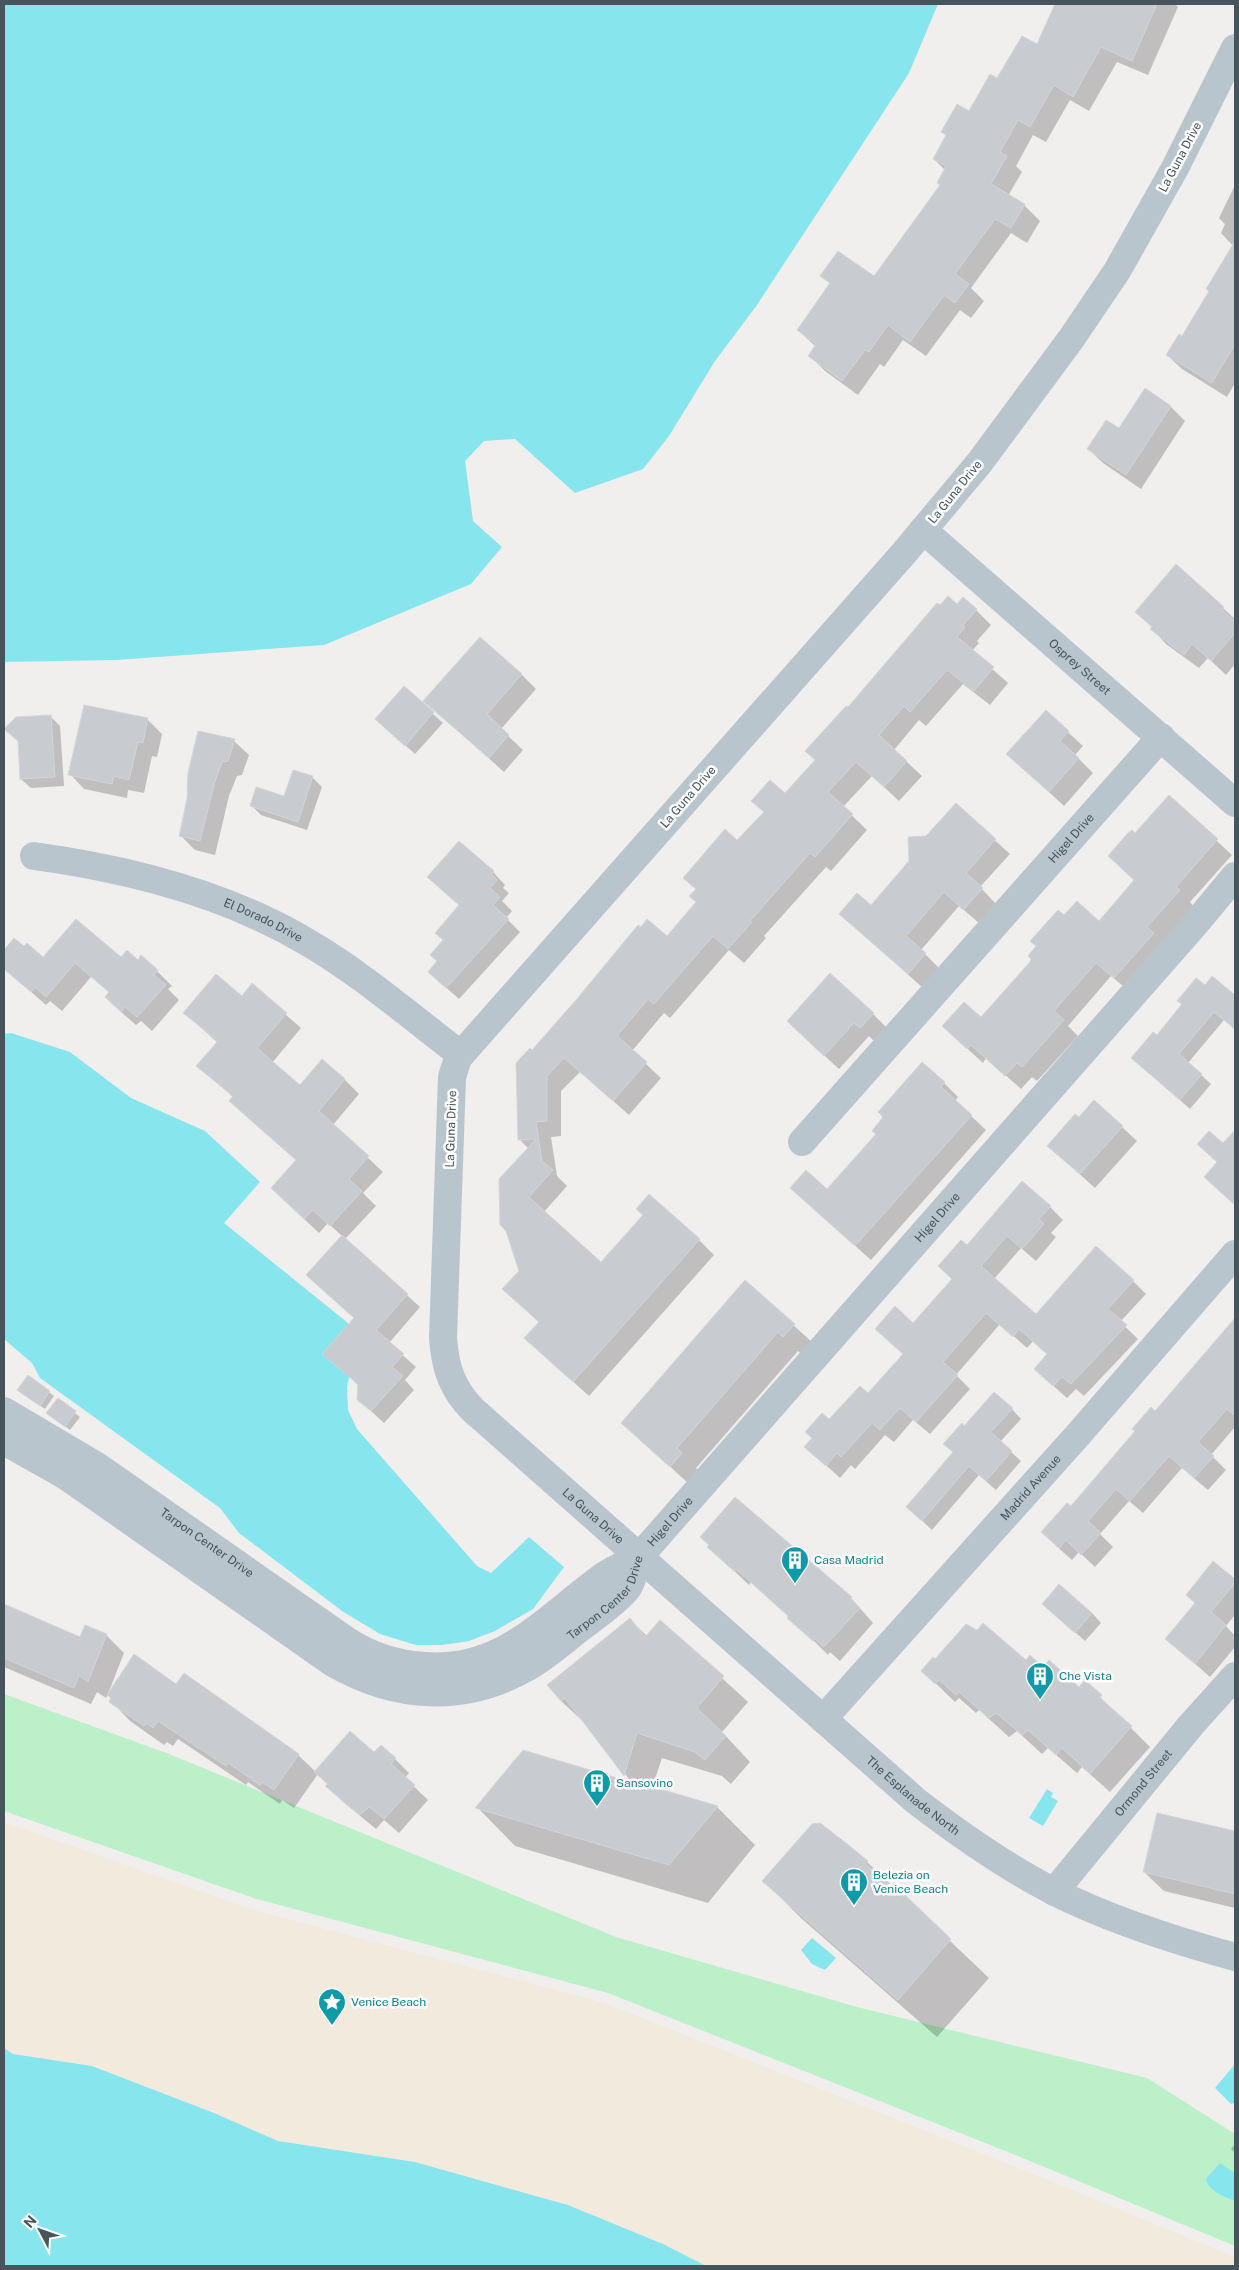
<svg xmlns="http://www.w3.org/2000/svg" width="1239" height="2270" viewBox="0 0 1239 2270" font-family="'Public Sans',sans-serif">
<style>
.green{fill:#bbf0c9}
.sand{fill:#f3eade}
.water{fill:#87e5ee}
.shadow{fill:#0003}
.building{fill:#c8ccd1;stroke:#d2d5da}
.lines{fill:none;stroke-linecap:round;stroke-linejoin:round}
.minor{stroke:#b9c5cc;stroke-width:28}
.labels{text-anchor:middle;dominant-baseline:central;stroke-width:5;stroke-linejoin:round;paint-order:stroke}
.street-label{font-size:12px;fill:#46545c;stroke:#fff}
.culture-label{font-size:12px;fill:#0d838f;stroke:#fff;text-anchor:start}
</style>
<rect width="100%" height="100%" fill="#f1eeee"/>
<path class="green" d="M4,1694l165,60 447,183 241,70 290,71 88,56v112l-217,-90 -410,-163 -351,-94 -253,-88z"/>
<path class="sand" d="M4,1822l250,88 351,93 409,163 221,91v9h-529l-43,-22 -95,-39 -153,-43 -137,-21 -64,-28 -122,-47 -79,-12 -9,-6z"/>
<path class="water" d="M4,4h934l-29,69 -152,232 -42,56 -46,75 -26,33 -68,24 -60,-54 -31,2 -19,20 8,60 29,26 -31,37 -147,61 -208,15 -112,2z
M11,1033l59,19 61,46 74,33 55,51 -36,41 124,100 3,47 -4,16 1,24 9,19 120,137 14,7 38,-36 35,30 -31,42 -38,22 -26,10 -27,4h-26l-36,-11 -38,-23 -103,-78 -19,-25 -180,-130 -8,-15 -28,-24v-305z
M1047,1789l6,4 -2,4 7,4 -15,25 -14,-8z
M812,1938l24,20 -11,12 -13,-6 -11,-14z
M4,2048l9,6 79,12 122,47 64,28 137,21 153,43 95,39 43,22h-702z
M1235,2064v39l-4,1 -16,-16z
M1220,2163l15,10v28c-10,-4 -27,-10 -29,-22z"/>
<path class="shadow" d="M1056,4h119l3,3 -30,68 -31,-13 -28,49 -19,-11 -24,42 -13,-7 -17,31 6,6 -14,24 16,9 16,16 -13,22 -16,-10 -40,55 13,13 -13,17 -11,-8 -34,46 -23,-16 -19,27 -4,-3 -22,31 -33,-24 -16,-16 7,-8 -18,-17 33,-46 -9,-8 52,2 67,-92 4,-16 -11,-11 64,-79 39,-34z
M1235,185v63l-14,-15 4,-9 -6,-6z
M1225,260l10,6v117l-8,14 -45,-28 -15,-14 16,-17 27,-46z
M1145,390l26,17 14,14 -44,68 -38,-26 -15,-14 31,-19z
M1176,566l59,53v45l-9,11 -18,-17 -9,10 -33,-24 -14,-15z
M957,606l19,4 15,15 -14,16 2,2 -7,8 36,32 -18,22 -27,-21 -37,42 -7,-6 -25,30 28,26 -23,25 -27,-25 -29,31 24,23 -36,41 -5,-4 -62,69 2,2 -22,25 -15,-13 -59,68 -6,-5 -32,38 29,27 -32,37 -49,-43 -19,19v45l-10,1 6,39 10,10 -23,26 57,52 98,-24 15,15 -125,141 -48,-43 -1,-30 -19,-52 8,-122 -10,-10 13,-87 135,-114 31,-35 39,-61 28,-29 -12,-12 32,-6 31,-35 32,-51 92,-102z
M522,675l14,14 -35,40 22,21 -19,22 -79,-71z
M404,688l39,35 -28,31 -39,-35z
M84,706l64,14 14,14 -5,23 -5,-1 -8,37 -16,-3 -1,8 -43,-9 -14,-15z
M1046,712l37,34 -8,9 18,18 -29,33 -56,-52z
M50,716l10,10 4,60 -33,2 -10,-9 -2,-37 -14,-13z
M234,741l15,14 -7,20 -5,1 -8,20 -14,59 -20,-5 -15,-15z
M312,777l10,10 -15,43 -46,-15 -10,-10 34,-7z
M1169,797l63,58 -42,47 3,4 -63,86 -19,-16 -43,50 10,10 -41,45 -5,-4 -11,12 -35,-31 -3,5 -24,-22 72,-79 33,-45 35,5 36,-41v-46z
M956,805l54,49 -30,33 16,17 -17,19 -20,-17 -38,44 19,19 -17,19 -83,-74 31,-7z
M493,872l12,13 -2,3 6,5 -7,8 10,10 -6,7 14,14 -61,67 -17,-15 -4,-22 6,-21 16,-35z
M14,940l30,18 77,1 17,3 19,9 15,15 -4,3 11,11 -27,31 -11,-10 -5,4 -15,-13 -11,-19 -19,-16 -29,34 -12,-10 -4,4 -42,-37v-16z
M1212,977l23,19v34l-11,-10 -36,43 23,21 -21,25 -58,-51 25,-21 26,-32 -4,-4 26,-15z
M252,985l49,43 -29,35 28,24 23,-26 22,19 14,14 -26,31 50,47 -20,21 13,13 -31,33 75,68 -31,36 27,24 -11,13 9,10 -30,33 -25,-23v-14l-35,-32 31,-36 -13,-82 -14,-13 -9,10 -32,-30 10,-42 -52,-46 -14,-14 3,-3 -36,-32 20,-23 -33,-30 57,-16z
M873,1014l14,14 -12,14 -6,-6 -30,33 -36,-33z
M944,1083l14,14 -3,4 31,29 -115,130 -65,-58 21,-12z
M1094,1101l43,40 -42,47 -31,-28 15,-41z
M1235,1132v73l-17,-15v-27l-19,-19 24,1z
M1050,1207l13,13 -12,13 5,4 -20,24 -15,-13 -27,31 42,37 97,-35 13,13 -26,28 18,17 -54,57 -8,-7 -9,9 -18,-16 -1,-27 -15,-14 -6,7 -27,-24 -44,51 14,14 -40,45 -17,-14 -19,22 -9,-7 -30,34 -4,-4 -11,13 -34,-31 23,-26 39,-26 36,-41 9,-30 40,-45 14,-32z
M745,1281l69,63 -11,11 -5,-4 -102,117 5,5 -11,12 -67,-62z
M1235,1320v107l-24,28 15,15 -18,20 -26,-22 -39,45 -14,-12 -29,33 13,13 -18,20 -16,-15 -7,8 -17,-15 16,-37z
M49,1392l5,4 -9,13 -22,-15z
M58,1400l22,17 -10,13 -17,-13z
M1012,1409l9,10 -21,23 21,19 -25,29 -17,-15 -47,55 -15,-14 37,-64 10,-25z
M735,1499l116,99 22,25 -33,38 -10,-9 -2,3 -39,-39 -38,-34 -2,3 -40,-38z
M1214,1563l21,18v34l-9,11 9,10v11l-25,30 -43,-38 29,-35z
M4,1606l77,32 25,-3 18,18 -16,41 69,-8 121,69 18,17 59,-18 20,5 14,14 -4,5 23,22 -29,33 -15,-13 -8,9 -34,-28 -24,-27 -24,34 -12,-8 -2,4 -32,-22 -2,3 -68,-46 -5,7 -6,-4 -3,3 -34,-24 -19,-20 1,-2 -4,-5 -2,4 -9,-6 -6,12 -87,-37z
M1053,1613h39l9,10 -16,18z
M630,1620l17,16 13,-15 88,81 -26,30 28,30 -19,22 -9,-8 -60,-18 -10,30 65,19 38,38 -47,58 -193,-57 -38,-39 155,-24 -45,-58 -26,-24z
M1026,1662l53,26 6,-6 65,65 -40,45 -28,-25 -5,6 -29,-25 -6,6 -25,-23 -8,6 -30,-27 -3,3 -17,-15 -4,4 -32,-31z
M1158,1814l77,18v76l-71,-17 -20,-19z
M867,1862l122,116 -52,59 -135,-118 -38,-38z
M1235,2144v9l-4,-4z"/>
<path class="building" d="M1055,4h102l-25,57 -31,-14 -28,50 -19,-12 -24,42 -12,-7 -18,32 7,4 -16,28 34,20 -14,24 -16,-9 -40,55 14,10 -14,19 -11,-8 -34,47 -22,-17 -19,27 -4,-2 -23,31 -34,-25 8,-12 -19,-14 33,-47 -10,-7 18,-25 36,25 66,-91 -3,-2 9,-17 -13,-7 13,-24 -5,-3 16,-28 12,7 21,-37 7,4 25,-42 15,8z
M1235,241v103l-23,39 -46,-28 13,-21 3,2 27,-45 -3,-2z
M1145,388l26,18 -45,69 -39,-26 19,-29 13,8z
M1176,564l48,43 -2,3 13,11v12l-24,28 -19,-17 -8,11 -34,-26 2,-2 -17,-15z
M948,596l9,8 6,-7 14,12 -14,16 2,2 -8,10 37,30 -20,24 -27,-21 -37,42 -6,-6 -25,29 28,26 -23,26 -28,-25 -28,30 25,22 -38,43 -5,-4 -60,68 2,1 -24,27 -15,-13 -59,68 -6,-5 -31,37 30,26 -34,39 -49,-43 -17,18v45l-11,1 6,39 11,9 -24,27 72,65 42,-47 -7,-6 13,-15 51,45 -127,143 -49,-44 15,-16 -37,-33 17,-18 -13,-40 -6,-6 -1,-46 37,-40 -18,1 -2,-77 14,-15 2,2 44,-50 62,-75 3,2 6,-8 20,17 29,-34 -7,-6 7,-7 -13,-11 42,-49 12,11 27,-28 -13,-11 19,-21 15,13 30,-33 -10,-9 41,-45 2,1 89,-104 3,2z
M480,637l42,37 -35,40 22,21 -20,23 -66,-57z
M404,686l30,26 -29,34 -30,-27z
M84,705l64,13 -5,25 -5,-1 -9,38 -15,-4 -2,8 -44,-9z
M1046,710l23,21 -9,10 19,17 -30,34 -43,-38z
M51,715l4,62 -35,2 -2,-38 -14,-12 12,-12z
M198,731l37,8 -7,22 -6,1 -7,19 -15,60 -21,-5 8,-37 1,-26z
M293,770l20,6 -15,46 -48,-16 6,-19 28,9z
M1169,795l49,44 -42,48 4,3 -33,37 7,6 -40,45 -18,-15 -42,48 10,9 -42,47 -5,-4 -12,13 -34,-31 -4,4 -25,-23 22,-24 17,15 49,-55 1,-3 -3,-3 8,-10 -6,-5 28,-31 6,5 13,-14 22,20 35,-41 -26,-24 19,-22 5,-4 3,3z
M956,803l40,36 -30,34 17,15 -20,22 -19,-18 -38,44 20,17 -18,21 -69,-60 18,-21 14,12 38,-44 -1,-24 18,-1z
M459,841l35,30 -3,3 6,6 -7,8 10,9 -7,8 16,14 -63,69 -18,-16 9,-11 -7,-6 13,-15 -8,-7 24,-28 -32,-28z
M76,919l45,38 6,-7 11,10 3,-5 17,15 -4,5 12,10 -29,32 -12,-10 -4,5 -16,-15 4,-5 -34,-29 -29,34 -11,-10 -4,5 -27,-23v-19l10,-12 10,8 3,-3 16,14z
M830,973l44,40 -14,15 -6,-5 -30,33 -37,-35z
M216,974l26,22 10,-13 35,30 -30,35 43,37 22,-26 23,20 -26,32 50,45 -20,23 13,12 -32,35 -17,-16 -9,9 -33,-31 25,-28 -67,-59 4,-5 -37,-30 22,-25 -35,-28z
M1212,976l23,19v34l-21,-17 -35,42 23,20 -22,26 -49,-42 22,-26 4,3 25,-31 -5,-3 19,-23 9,7z
M922,1062l23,20 -4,5 31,28 -117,131 -65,-58 16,-18 21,19 49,-55 -4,-3 11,-14 -5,-5z
M1094,1100l29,26 -43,48 -33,-28 28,-32 4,3z
M1235,1130v75l-31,-28 13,-15 -20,-18 12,-13 14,12z
M1022,1181l29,25 -12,13 5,5 -22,25 -15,-13 -26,30 55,48 60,-68 38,34 -26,29 19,16 -56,59 -9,-7 -9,9 -19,-17 13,-15 -28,-25 -6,8 -27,-24 -43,49 15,13 -42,47 -16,-14 -20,22 -8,-7 -31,34 -4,-4 -11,13 -22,-19 8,-9 -7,-6 17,-19 7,6 31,-33 8,7 35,-39 -28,-25 20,-23 18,17 39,-44 -14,-13 23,-26 6,5z
M342,1235l66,59 -32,36 28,24 -12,13 11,9 -32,35 -14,-11 1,-16 -36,-30 32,-36 -48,-43z
M745,1280l50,44 -12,13 -5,-5 -101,116 5,5 -12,14 -49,-44z
M1235,1318v98l-8,-7 -29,33 16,14 -20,22 -25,-22 -39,45 -14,-12 -28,32 13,12 -20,22 -15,-15 -7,8 -18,-16 26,-29 4,3 64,-75 -3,-2 19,-22 4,4z
M28,1375l22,16 -10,15 -23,-16z
M994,1392l19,16 -22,24 21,19 -26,30 -17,-15 -47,55 -16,-14 47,-55 -10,-8 19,-21 2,3z
M58,1398l18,13 -11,16 -19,-14z
M735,1497l117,100 -2,2 10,9 -36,39 -9,-8 -2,2 -26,-23 1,-2 -52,-47 -2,2 -27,-24 2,-2 -9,-8z
M1213,1561l22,18v4l-24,29 15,13 -31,39 -30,-25 30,-36 -9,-8z
M1059,1584l33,29 -17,20 -33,-29z
M4,1604l76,33 5,-12 22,9 -19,48 -9,-7 -5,13 -70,-30z
M630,1618l15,19 15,-17 64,56 -27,32 29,28 -21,24 -10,-8 -58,-19 -13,43 -59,-78 -4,3 -14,-16z
M983,1623l43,37 4,-5 13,12 6,-7 30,27 6,-7 17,15 -2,3 32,28 -42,48 -28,-26 -6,7 -28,-25 -6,5 -26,-22 -7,5 -30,-26 -3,3 -17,-15 -4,4 -14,-13 12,-14 2,2 31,-35 11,6z
M134,1654l42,30 8,-11 115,81 -25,36 -12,-8 -2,3 -32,-22 -2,3 -68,-45 -5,7 -6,-5 -3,3 -35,-24 2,-4 -4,-3z
M350,1731l24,21 7,-7 15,13 -5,6 24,21 -31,34 -15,-12 -9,8 -35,-29 3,-2 -14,-12z
M523,1750l104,31 -1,-2 92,27 -49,59 -194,-57z
M1157,1813l78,18v63l-92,-22z
M820,1823l26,20 22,18 -3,3 39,33 1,-2 46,44 -53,61 -136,-119 50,-57z"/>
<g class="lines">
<g class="minor">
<path id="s1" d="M1235,48l-60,120 -58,103 -46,68 -91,123 -76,91 -446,505 -6,19 -9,261c2,29 9,51 30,72l443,391c43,33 88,65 137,90 57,29 120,49 182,66"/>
<path id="s2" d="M923,530l312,273"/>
<path id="s3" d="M34,856c95,13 191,37 273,86 55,32 103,74 153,112"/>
<path id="s4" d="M802,1142l359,-405"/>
<path id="s5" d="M4,1411l93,55 249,174c24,16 49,24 78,26 80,6 122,-49 181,-91 10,-7 23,-12 34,-18l557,-634 39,-47"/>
<path id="s6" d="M4,1441l62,35 267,187c63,36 131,41 195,4 17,-10 31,-22 46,-34 16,-13 40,-28 53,-44 6,-7 8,-22 12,-32"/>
<path id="s7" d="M823,1719l254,-283 158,-182"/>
<path id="s8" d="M1054,1892l137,-167 44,-49"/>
</g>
</g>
<defs>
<g id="building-pin" transform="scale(1.4375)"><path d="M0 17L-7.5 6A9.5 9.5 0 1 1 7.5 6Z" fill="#0f9aa8" stroke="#fff"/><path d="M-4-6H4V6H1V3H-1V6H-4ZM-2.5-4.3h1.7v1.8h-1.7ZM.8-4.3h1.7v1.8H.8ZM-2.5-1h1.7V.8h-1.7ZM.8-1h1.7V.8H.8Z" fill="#fff"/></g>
<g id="sight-pin" transform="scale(1.4375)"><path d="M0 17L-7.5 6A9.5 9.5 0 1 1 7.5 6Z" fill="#0f9aa8" stroke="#fff"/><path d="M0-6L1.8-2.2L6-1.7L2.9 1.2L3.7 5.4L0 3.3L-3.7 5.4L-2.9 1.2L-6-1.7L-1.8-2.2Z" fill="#fff"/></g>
</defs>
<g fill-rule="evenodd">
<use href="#building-pin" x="795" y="1560"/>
<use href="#building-pin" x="1040" y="1676"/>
<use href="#building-pin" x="597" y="1783"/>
<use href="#building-pin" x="854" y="1882"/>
<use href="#sight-pin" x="332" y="2002"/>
</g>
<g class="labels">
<g class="street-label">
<text transform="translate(1180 157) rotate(-62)">La Guna Drive</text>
<text transform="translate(955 492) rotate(-51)">La Guna Drive</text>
<text stroke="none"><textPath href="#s2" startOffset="208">Osprey Street</textPath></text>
<text transform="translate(688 797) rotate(-49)">La Guna Drive</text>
<text stroke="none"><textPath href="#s4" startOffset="406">Higel Drive</textPath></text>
<text stroke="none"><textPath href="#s3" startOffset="239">El Dorado Drive</textPath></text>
<text transform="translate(451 1129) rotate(-88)">La Guna Drive</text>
<text stroke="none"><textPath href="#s5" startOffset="1194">Higel Drive</textPath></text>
<text stroke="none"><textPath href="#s7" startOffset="311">Madrid Avenue</textPath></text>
<text stroke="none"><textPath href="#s1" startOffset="1801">La Guna Drive</textPath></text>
<text stroke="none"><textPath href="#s5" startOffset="789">Higel Drive</textPath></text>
<text stroke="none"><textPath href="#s5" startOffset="242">Tarpon Center Drive</textPath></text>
<text stroke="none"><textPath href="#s6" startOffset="708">Tarpon Center Drive</textPath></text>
<text stroke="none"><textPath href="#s8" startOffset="141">Ormond Street</textPath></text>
<text stroke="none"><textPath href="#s1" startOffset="2226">The Esplanade North</textPath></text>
</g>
<g class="culture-label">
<text x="814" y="1560">Casa Madrid</text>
<text x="1059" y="1676">Che Vista</text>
<text x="616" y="1783">Sansovino</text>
<text x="873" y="1875">Belezia on<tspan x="873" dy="14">Venice Beach</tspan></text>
<text x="351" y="2002">Venice Beach</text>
</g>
</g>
<rect width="1239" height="2270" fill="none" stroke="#46545c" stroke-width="10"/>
<g transform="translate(40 2230) rotate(311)" stroke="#ffffff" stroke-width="4" paint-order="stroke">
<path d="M0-4L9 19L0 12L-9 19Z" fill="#46545c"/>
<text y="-8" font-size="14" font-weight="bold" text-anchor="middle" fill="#46545c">N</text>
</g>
</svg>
